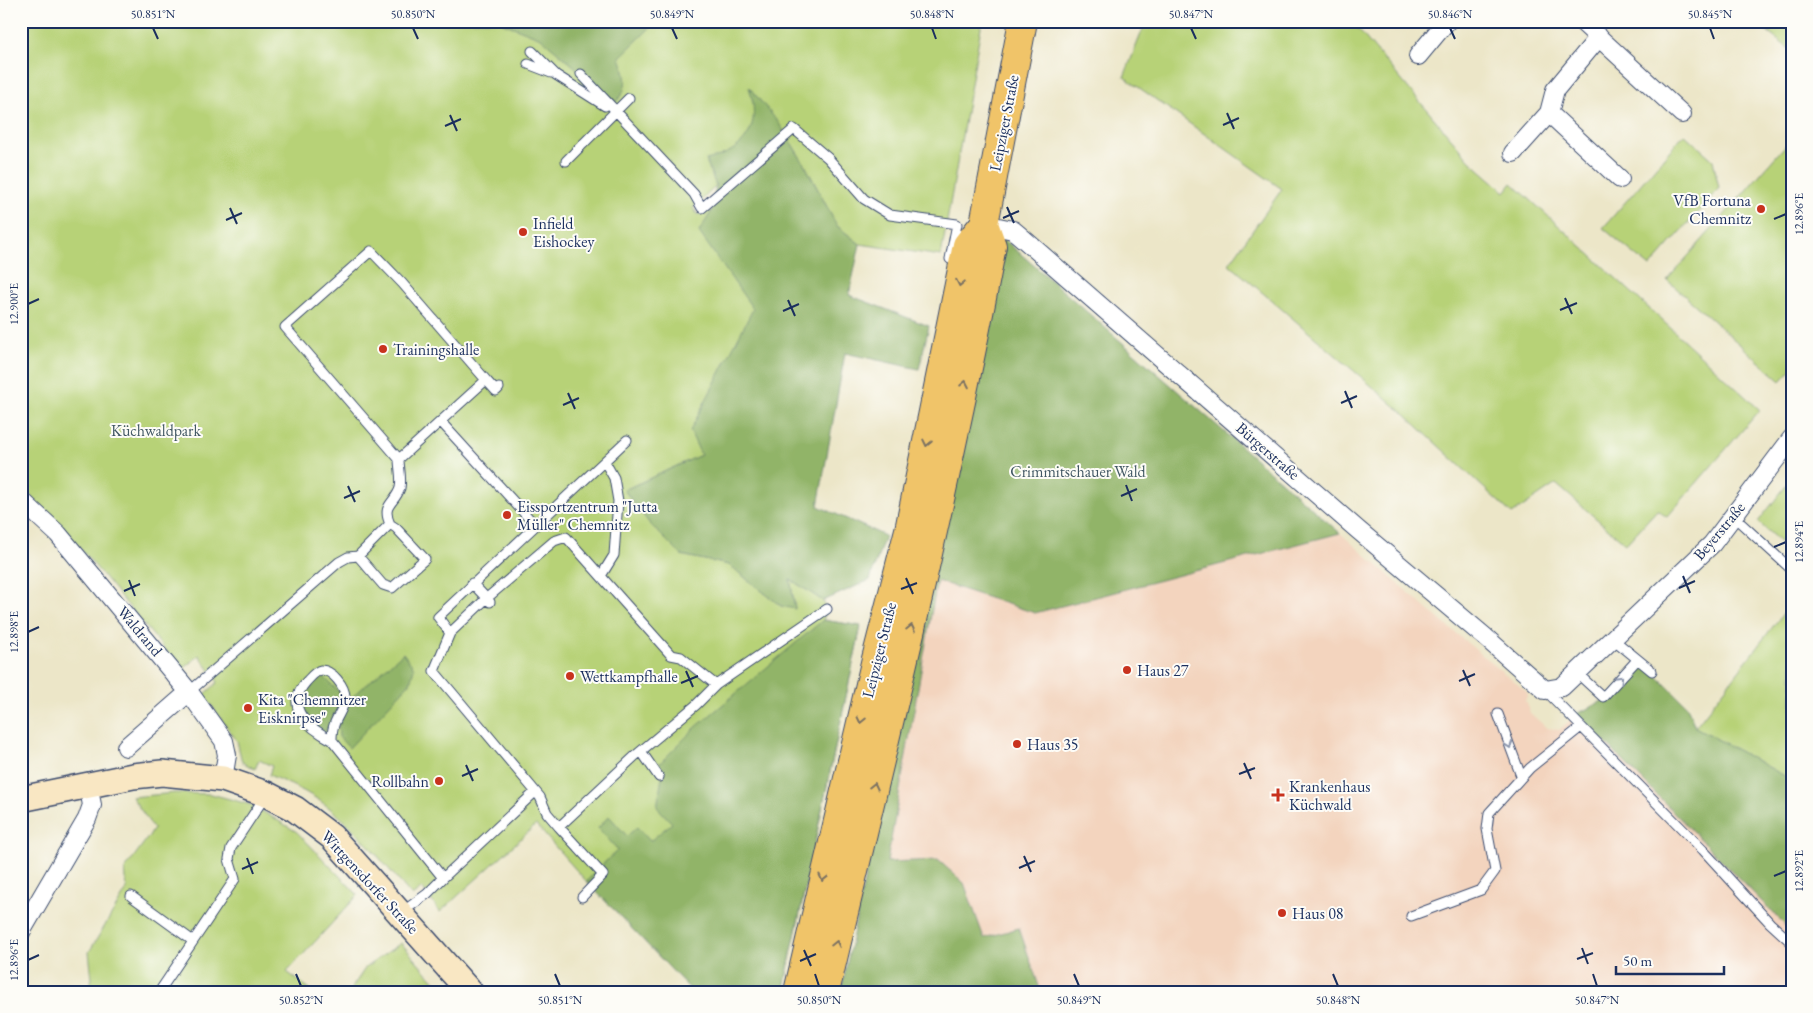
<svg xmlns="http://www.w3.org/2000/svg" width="1813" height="1013" viewBox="0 0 1813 1013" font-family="'EB Garamond',serif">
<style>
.built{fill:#f3d4be}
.green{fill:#b7d277;stroke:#69806a}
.forest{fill:#91b468;stroke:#567263}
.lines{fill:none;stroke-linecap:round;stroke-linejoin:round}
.lane-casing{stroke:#3a4a6e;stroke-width:11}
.street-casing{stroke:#3a4a6e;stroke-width:20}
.secondary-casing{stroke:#3a4a6e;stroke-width:28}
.primary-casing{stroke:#3a4a6e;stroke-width:30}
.lane{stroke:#fff;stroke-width:9}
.street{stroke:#fff;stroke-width:18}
.secondary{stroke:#f9e7c3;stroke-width:25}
.primary{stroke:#f0c469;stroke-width:28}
.oneway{stroke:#7b7263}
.oneway2{stroke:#8d97ae}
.ticks{fill:none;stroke:#1b2f5e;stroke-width:2}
.poi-dot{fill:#c8321e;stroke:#fdfcf7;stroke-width:2}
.labels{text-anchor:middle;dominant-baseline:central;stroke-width:4;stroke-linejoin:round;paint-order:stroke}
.street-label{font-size:16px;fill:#1b2f5e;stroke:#fdfcf7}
.poi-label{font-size:16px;fill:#1b2f5e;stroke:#fdfcf7;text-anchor:start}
.park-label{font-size:16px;fill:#425864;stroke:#fdfcf7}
.neatline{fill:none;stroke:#1b2f5e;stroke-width:2}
.ticks-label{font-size:12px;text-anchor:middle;fill:#1b2f5e}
</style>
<rect width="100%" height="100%" fill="#fdfcf7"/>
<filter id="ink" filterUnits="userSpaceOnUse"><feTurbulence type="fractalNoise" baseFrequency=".02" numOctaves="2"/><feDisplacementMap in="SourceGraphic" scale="10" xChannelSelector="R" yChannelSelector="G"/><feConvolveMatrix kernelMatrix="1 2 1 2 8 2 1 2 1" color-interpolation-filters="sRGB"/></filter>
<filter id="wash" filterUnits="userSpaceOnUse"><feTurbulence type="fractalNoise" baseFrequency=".0096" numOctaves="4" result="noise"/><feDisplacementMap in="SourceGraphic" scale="20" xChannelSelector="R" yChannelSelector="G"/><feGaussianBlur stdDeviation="1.12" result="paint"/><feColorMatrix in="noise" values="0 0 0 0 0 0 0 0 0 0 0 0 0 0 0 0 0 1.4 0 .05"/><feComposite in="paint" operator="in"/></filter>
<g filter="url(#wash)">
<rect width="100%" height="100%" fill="#ece6c8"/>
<path class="built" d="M1340,533l101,88 87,72 -3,8 5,12 17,15 12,2 18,-16 208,210 7,13v55h-751l-22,-64 -35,11 -20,-56 -77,-21 50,-281 98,32z"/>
<path class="green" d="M21,21h961l-41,235 -81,-12 -23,-18 -32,-61 -25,-40 -87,83 5,7 9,-8 4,5 68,91 -78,152 -77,35 26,34 31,31 48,10 52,41 14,2 -5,-29 33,22 4,8 -4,11 38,6 -78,366 -190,-116 -6,6 -51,-57 -96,87 -18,-24 -10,8c-27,-31 -53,-65 -85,-90 -18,-14 -38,-22 -58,-31l3,-9 -13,-6 -4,9 -13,-7 -5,-21 -33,-46 14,-13 -19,-27 -17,15 -118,-141 -43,-42z
M1146,21h205l122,143 32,28 7,-9 248,227 -93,107 -10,-7 -31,34 -70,-60 -44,30 -110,-102 -173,-148 53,-75 -158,-112z
M1753,21h39v30z
M1684,134l29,26 6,28 -69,79 -47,-39z
M1792,138v231l-11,12 -114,-101z
M1792,478v75l-34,-31z
M1792,602v178l-97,-53z
M175,793l36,1 41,11 45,27 61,63 -71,77 27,20h-230l8,-13 -3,-27 38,-63 -2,-20 29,-40 -22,-32z
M401,943l43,49h-95l17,-25z"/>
<path class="forest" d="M498,21h150l4,5 -32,31c6,19 10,29 -4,45l-75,-64z
M749,87l29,35 27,43 32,61 23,18 -11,51 80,31 -10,43 -74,-16 -27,153 67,30 -15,44 -47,21 -33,-22 5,30 -14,-3 -52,-41 -48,-10 -31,-31 -26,-34 77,-35 -11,-24 63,-122 -54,-77 12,-20 5,-26 -10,-26c41,-9 56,-34 43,-73z
M999,235l341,298 -305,80 -98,-32 -50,281 51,-2 26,23 20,55 35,-10 22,64h-200z
M823,620l38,6 -78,366h-90l-106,-110 6,-9 25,-23 -20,-22 11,-12 18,20 10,-9 13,14 22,-18 -15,-16 5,-30 -6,-10 39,-39z
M403,653l11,15 -4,15 -61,65 -10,-11 -1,-11 14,-29z
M1641,660l46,46 8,21 97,53v157l-8,-13 -207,-210 33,-17z
M322,675l21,21 -16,34 -7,1 -11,-11 -7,-10v-14l6,-12z"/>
</g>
<g filter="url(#ink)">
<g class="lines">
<g class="lane-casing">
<path id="lane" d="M532,51l24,24 49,31
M528,64l23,9
M581,74l113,120 8,14 92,-79 34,29 36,41 26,16 67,9 -7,35
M566,161l63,-63
M441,422l94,103
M399,459l-114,-132 86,-76 31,32 84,97
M1733,516l59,54
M566,537l105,118 10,2 35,28 -20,20 -61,51 -76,71 -12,-14 -7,-16 -106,-126 16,-38 37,-35 67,-57z
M358,556l25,29 9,3 33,-29 -29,-31 -6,-4
M601,576l13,-21 4,-54 -4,-23 -9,-16
M472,583l18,19
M450,633l-12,-16 189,-177
M1613,639l39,32
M1577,673l26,24 34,-37
M716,685l111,-76
M1545,690l158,160 67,73 22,20
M189,692l150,-130 9,-5 10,-1 32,-32c-9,-20 5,-20 10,-36 2,-9 -1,-21 -1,-29l87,-79 10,11 3,-3
M1498,714l23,62
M332,740c0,-5 0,-10 2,-15 3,-9 11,-18 11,-28 0,-11 -13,-27 -24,-27 -6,1 -11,8 -15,12 -23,26 3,46 26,58l111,138 -16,16 -26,19
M641,751l18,26
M559,827l44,48 -21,22
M443,878l92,-86
M131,896l62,45
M1411,916l70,-26 14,-19 -8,-42 2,-16 41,-45 51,-41
M159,992l76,-113 -6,-20 2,-11 35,-53"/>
</g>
<g class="street-casing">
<path id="street" d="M1581,21l101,93
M1599,37l-44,53 -6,23 71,66
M1418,56l29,-35
M1513,153l36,-40
M984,224l29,6 6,5 339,295 127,107 60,53 17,-3 150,-143 80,-106
M21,500l37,34 131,158 35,49 3,14 -4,24
M126,747l63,-55
M21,932l66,-113 5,-14 -4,-20"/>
</g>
<g class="secondary-casing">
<path id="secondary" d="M21,799l112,-23 29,-3 61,6 43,15 29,15 37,28 138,155"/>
</g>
<g class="primary-casing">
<path id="primary" d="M798,992l77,-329 34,-133 58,-285 17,-21
M825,992c59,-248 120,-496 167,-746l-8,-22 39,-203"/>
</g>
<use href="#lane" class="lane"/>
<use href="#street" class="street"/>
<use href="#secondary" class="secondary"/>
<use href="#primary" class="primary"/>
</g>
<defs><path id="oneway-chevron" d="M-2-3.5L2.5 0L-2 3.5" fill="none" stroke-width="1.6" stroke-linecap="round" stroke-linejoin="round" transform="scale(1.25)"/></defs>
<g class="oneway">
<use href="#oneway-chevron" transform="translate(960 283) rotate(101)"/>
<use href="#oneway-chevron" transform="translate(965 384) rotate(-79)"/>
<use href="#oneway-chevron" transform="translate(927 443) rotate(102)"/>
<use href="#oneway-chevron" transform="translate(911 628) rotate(-77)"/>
<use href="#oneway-chevron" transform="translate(861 720) rotate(103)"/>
<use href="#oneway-chevron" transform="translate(874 786) rotate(-77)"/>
<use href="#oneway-chevron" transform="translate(823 878) rotate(104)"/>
<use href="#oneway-chevron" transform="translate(836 944) rotate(-77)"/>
</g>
<g class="oneway2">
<use href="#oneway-chevron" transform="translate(1620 679) rotate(-47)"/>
<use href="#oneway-chevron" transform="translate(1509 745) rotate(70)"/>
</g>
</g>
<path class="ticks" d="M153,28l5,11M413,28l5,11M672,28l5,11M932,28l4,11M1191,28l5,11M1450,28l5,11M1710,28l4,11M1227,113l7,16M450,115l7,16M1223,125l16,-7M445,126l16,-7M1007,207l7,16M230,208l7,16M1003,218l16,-7M1774,219l12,-5M226,220l16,-7M1565,298l7,16M788,300l7,16M28,304l11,-5M1560,310l17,-7M783,311l16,-7M1345,391l7,17M568,393l7,16M1341,403l16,-7M563,405l16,-7M1126,485l6,16M348,486l7,16M1121,496l16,-7M344,498l16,-7M1774,547l12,-5M1683,576l7,17M906,578l7,16M129,580l6,16M1679,588l16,-7M901,589l16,-6M124,591l16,-7M28,632l11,-5M1463,670l7,16M686,671l7,16M1459,681l16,-7M681,683l17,-7M1244,763l7,16M466,765l7,16M1239,774l16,-6M462,776l16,-7M1024,856l7,16M247,858l6,16M1019,868l16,-7M242,869l16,-7M1774,876l12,-5M1582,948l6,16M804,950l7,16M1577,959l16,-6M28,960l11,-5M800,961l16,-7M296,974l5,12M555,974l5,12M815,974l4,12M1074,974l5,12M1333,974l5,12M1593,974l4,12"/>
<g class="poi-dot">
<circle cx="1761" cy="209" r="5"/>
<circle cx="523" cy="232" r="5"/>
<circle cx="383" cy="349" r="5"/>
<circle cx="507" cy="515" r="5"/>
<circle cx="1127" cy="670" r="5"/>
<circle cx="570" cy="676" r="5"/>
<circle cx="248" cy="708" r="5"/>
<circle cx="1017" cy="744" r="5"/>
<circle cx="439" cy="781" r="5"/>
<path d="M1275.5 787.5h5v5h5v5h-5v5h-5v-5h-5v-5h5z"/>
<circle cx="1282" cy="913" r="5"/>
</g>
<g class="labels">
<g class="street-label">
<text transform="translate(1004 123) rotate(-79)">Leipziger Straße</text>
<text transform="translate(1268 451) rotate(41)">Bürgerstraße</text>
<text transform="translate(1719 531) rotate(-50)">Beyerstraße</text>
<text transform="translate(140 631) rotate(50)">Waldrand</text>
<text transform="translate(879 650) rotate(-76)">Leipziger Straße</text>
<text transform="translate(370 882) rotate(47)">Wittgensdorfer Straße</text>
</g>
<g class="poi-label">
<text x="1751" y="200" text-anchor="end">VfB Fortuna<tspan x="1751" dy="18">Chemnitz</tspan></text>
<text x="533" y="223">Infield<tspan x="533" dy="18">Eishockey</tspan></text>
<text x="393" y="349">Trainingshalle</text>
<text x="517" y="506">Eissportzentrum "Jutta<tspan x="517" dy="18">Müller" Chemnitz</tspan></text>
<text x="1137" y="670">Haus 27</text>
<text x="580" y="676">Wettkampfhalle</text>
<text x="258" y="699">Kita "Chemnitzer<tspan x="258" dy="18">Eisknirpse"</tspan></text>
<text x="1027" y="744">Haus 35</text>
<text x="429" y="781" text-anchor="end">Rollbahn</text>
<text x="1289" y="786">Krankenhaus<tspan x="1289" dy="18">Küchwald</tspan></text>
<text x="1292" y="913">Haus 08</text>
</g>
<g class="park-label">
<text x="156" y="430">Küchwaldpark</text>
<text x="1078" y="471">Crimmitschauer Wald</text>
</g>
</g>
<rect width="1813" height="1013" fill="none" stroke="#fdfcf7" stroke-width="55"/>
<path d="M1616 966v8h108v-8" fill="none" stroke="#1b2f5e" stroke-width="2.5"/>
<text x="1623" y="966" font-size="15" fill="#1b2f5e" stroke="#fdfcf7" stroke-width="4" paint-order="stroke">50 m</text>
<rect x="28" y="28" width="1758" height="958" class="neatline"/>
<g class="ticks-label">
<text x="153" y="18">50.851°N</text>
<text x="413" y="18">50.850°N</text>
<text x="672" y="18">50.849°N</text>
<text x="932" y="18">50.848°N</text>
<text x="1191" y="18">50.847°N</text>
<text x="1450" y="18">50.846°N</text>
<text x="1710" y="18">50.845°N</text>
<text transform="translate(1799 214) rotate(-90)" y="4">12.896°E</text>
<text transform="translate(14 304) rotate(-90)" y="4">12.900°E</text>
<text transform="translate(1799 542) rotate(-90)" y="4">12.894°E</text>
<text transform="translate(14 632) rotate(-90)" y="4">12.898°E</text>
<text transform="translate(1799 871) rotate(-90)" y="4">12.892°E</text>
<text transform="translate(14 960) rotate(-90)" y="4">12.896°E</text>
<text x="301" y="1004">50.852°N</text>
<text x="560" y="1004">50.851°N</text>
<text x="819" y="1004">50.850°N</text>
<text x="1079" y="1004">50.849°N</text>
<text x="1338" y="1004">50.848°N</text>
<text x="1597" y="1004">50.847°N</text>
</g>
</svg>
